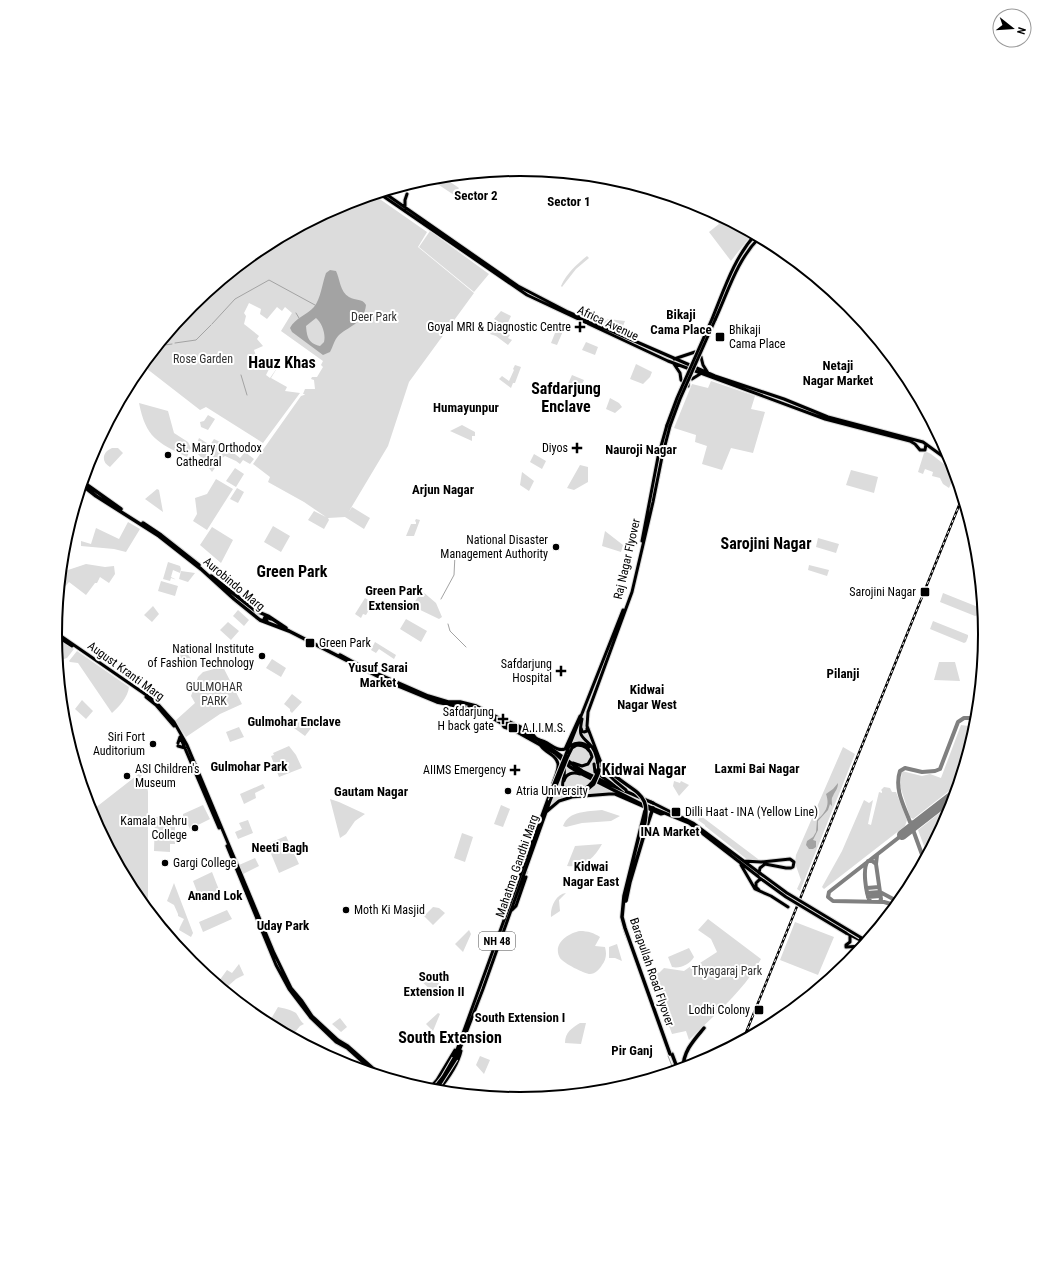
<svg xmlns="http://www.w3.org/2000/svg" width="1040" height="1269" viewBox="0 0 1040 1269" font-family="'Roboto Condensed',sans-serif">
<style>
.green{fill:#dcdcdc}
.water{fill:#a3a3a3;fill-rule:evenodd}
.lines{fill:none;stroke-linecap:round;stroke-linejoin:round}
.stream{stroke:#a3a3a3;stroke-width:1}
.taxiway{stroke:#808080;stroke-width:4}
.runway{stroke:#808080;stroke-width:10}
.major-tunnel{stroke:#d9d9d9;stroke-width:3;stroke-dasharray:3 1.5;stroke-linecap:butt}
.major-casing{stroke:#dbdbdb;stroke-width:5}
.highway-casing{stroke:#dbdbdb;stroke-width:5.5}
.major{stroke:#000;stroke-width:3}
.highway{stroke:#000;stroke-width:3.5}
.rail-casing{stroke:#000;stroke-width:2.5}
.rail{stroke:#fff;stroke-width:1;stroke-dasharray:3;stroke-linecap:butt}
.major-bridge-casing{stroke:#dbdbdb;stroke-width:5;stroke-linecap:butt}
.highway-bridge-casing{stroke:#dbdbdb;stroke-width:5.5;stroke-linecap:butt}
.major-bridge{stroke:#000;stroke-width:3}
.highway-bridge{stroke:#000;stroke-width:3.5}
.poi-dot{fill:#000;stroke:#fff;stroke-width:1.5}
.labels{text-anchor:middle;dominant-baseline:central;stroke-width:4;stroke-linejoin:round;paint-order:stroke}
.shield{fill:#fff;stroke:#4c4c4c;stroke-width:1}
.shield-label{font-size:11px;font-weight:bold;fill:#000}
.park-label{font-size:12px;fill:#333;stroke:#fff}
.street-label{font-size:12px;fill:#000;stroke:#fff}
.poi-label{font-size:12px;fill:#000;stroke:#fff;text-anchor:end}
.neighbourhood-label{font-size:13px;font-weight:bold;fill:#000;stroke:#fff}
.district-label{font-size:16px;font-weight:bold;fill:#000;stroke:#fff}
.rim{fill:none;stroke:#000;stroke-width:2}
</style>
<rect width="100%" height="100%" fill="#fff"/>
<path class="green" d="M441,177h2l16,11 -5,7 -18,-12z
M374,195l53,37 -9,15 56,46 -65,89 -21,64 -40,67 4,-6 18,11 -6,11 -19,-12 -17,1 1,2 -5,9 -16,-9 6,-9 12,6 -22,-15 -36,-20 2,-5 -17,-13 48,-68 3,-1 1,-1h-2l2,-5h10l-1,-9 -3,-1 1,-2h5l6,-10 -2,-2 2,-4 -42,-30 11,-18 -7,-6 -3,4 -5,-4 -10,12 -7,-5 1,-5 -12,-6 -5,10 2,3 -2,8 15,12 -2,3 6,7 -9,4 5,15 6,-3 5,5 -4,8 4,3 9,-13 -8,13 16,9 -2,4 15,2 -37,50 -57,-36 -6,3 -58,-45 49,-59 71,-58 80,-43z
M706,209l46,25 -21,27 -22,-29 10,-8z
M430,231l59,43 -15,18 -55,-45z
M587,256l2,2 -13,11 -14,18 -1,-1c6,-13 15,-21 26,-30z
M501,311l10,5 -7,15 6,4 -2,3 4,2 -4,5 -12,-9 -6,-2 9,-12 -5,-3z
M597,315l9,6 2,-2 17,2 -4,10 -13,-5v-2l-2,-1 -2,1 -10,-4z
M557,328l6,3 -6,14 -6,-2z
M586,342l12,5 -3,8 -13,-5z
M636,364l16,8 -2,5 -7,7 -13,-5z
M515,365l6,2 -6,16h-2l-2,5 -12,-9 3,-3 7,5 5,-11 -1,-1z
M572,375l12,5 -5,11 -12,-5z
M711,381l44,15 -4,13 14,3 -12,41 -22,-5 -9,22 -20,-6 5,-18 -12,-4 1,-7 -22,-7 18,-44 16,4z
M610,398l9,5 3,4 -7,6 -9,-4z
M139,403l29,8 6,22 14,9 3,6 -4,9c-30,-15 -41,-19 -48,-54z
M208,415l7,4 -7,11 -7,-3 -1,-5 4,-1z
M462,425l13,7v4h-3v5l-22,-10z
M199,438l11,7 4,-6 8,4 -2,3 6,5h5l9,7 5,-6 9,7 -4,5 -7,-4 -3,4 -4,-3 -11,-5 -3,2 -10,14 -12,-16 -6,-5z
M112,448h6l5,5 -13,14c-9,-5 -8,-15 2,-19z
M927,452l4,2 23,18 1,3 -6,13 -6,-4 -3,-6 -8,-2 1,-4 -8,-3 -2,5 -5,-2 6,-19z
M534,454l12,7 -4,8 -12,-7z
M580,465l8,2v15l-14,8 -7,-2z
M235,468l9,6 -8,13 -10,-6z
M851,470l27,7 -4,16 -28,-8z
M522,472l12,9 -5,10 -9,-6z
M216,479l17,10 -26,41 -14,-9 4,-7 -2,-16 12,-4z
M237,488l7,4 -6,11 -8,-4z
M157,489l2,1 4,22 -18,-13z
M416,519l4,1 -6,16h-8l5,-12h5v-2l-1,-1z
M128,522l12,7 -14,23 -12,-3 -33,-3v-5l10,3 5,-16 23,11z
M273,526l17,10 -9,16 -17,-10z
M212,527l21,13 -12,23 -21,-18z
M605,531l18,14 -2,7 -19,-6z
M818,538l21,6 -3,9 -20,-6z
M168,562l12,4 1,3 -1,4 -7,-3 -2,7 6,3 -6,-2 -1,3 -7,-2z
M86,564l19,3 9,-1 1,8 -6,9 -9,-6 -3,6h-2l-9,12 -17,-13 -5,6 -4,-2 1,-15h4z
M809,565l20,5 -2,6 -19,-6z
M181,571l14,2 -7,9 -9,-3z
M161,581l17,5 -3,10 -17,-5z
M422,591l14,12 6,14 -3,2 -27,-13z
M943,593l35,14 1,4 -1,4 -3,1 -35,-14z
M365,598l8,5 -7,12 -3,-1 -2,4 -6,-4z
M153,606l6,8 -7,8 -8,-7z
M238,610l11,10 -5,6 -11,-10z
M406,619l21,12 -6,11 -21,-13z
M933,621l35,14v2l-2,5 -2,1 -34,-14z
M228,622l11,9 -8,9 -11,-10z
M55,637l19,12 -7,9 -9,3z
M375,642l21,13 -2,4 -15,-10 -3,4 -5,-3z
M77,651l52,36c-1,10 -10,20 -17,26l-34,-50 -8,-1 -1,-1z
M185,651l8,10 -8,7 -9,-10z
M272,659l14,9 -5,9 -15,-9z
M939,662h16l5,19 -26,-1z
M221,663l21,41 -22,10 -34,23 -11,-16 20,-18 -4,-7 7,-19 5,-5 11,-3z
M292,694l10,8 -10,11 -2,-2v-2l-6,-5z
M82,700l11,11 -7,8 -11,-10z
M585,714l19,54 16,25 -61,5 -10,10 27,-75z
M301,719l11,8 -7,9 -11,-8z
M961,725l15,2 -18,57 -45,35 -3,-2 -10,-31 2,-15 20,5 8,-2 11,4z
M239,727l5,10 -14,5 -4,-10z
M289,746l7,9 6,13 -23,9 -8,-21 3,-1 -1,-2z
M843,747l12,7 -55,137 -3,-2 4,-9 -6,-17 1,-8z
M140,773l7,12 1,7v105l-2,11 -13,-15 -43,-81z
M674,781l6,2 1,-2 8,4 -10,11 -6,-10z
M263,784l2,4 -10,5 1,5 -12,6 -4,-10z
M884,787l6,1 2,4h4l11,28 -2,6 -81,63 -2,-2 20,-36 22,-51 5,3 4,-3 -5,24 3,1 8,-33 3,1v-2l-1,-1z
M330,799l9,3 26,12 -10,7 -9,13 -6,4z
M952,803c-5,18 -14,31 -24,46l1,2 -2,3 -9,-24z
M203,805l7,14 -20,10 -4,-8 -3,1 -3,-5 3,-1v-2z
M501,805l9,4 -7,18 -9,-3z
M602,810l18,6 -9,5 -29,2 -16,4 -3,-1c6,-16 25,-14 39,-16z
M701,816l57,43v2h-9l-44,-35v-1l-7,-5z
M155,817h8v8h12v19h-5v8l-16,-1z
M248,820l5,13 -15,6 -3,-7 7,-3 -3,-6z
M462,833l11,4 -8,25 -11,-4z
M286,836l13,28 -20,9 -12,-29z
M602,844c-8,14 -18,24 -35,22l8,-20z
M255,858l4,8 -16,8 -4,-9z
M212,872l9,23 -20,7 -8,-21z
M174,883l19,50 -2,4 -12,-7 1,-3 4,-8 -6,-3v-2l-4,-9 -7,-4z
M566,893l-7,7 1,11 -9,6c-1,-10 5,-23 15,-24z
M433,907l6,1 6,5 -12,12 -9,-9z
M227,910l5,9 -29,13 -4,-10z
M708,919l53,40c-17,32 -47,56 -72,81l-3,-9 -14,3 -12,-33 1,-1 -3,-3 -2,-4 3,-3 -6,-5 -3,-9 7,-5 2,2 5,-5 20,3 7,-5 11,10 -2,-13 17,-11 -6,-13 -13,-9z
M795,922l39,15 -16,38 -38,-15z
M469,930l2,4 -8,18 -8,-8z
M580,931c8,0 14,2 20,6l-5,9 10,1c2,7 1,13 -3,18 -2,4 -7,9 -12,9 -5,0 -27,-11 -30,-16 -8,-14 8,-25 20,-27z
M617,944l5,17 -7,-3h-6v-11z
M689,948l5,9c-4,7 -14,12 -22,10l-4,-10z
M239,964l5,11 -8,4 -9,8 -8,-6 8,-11 5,3z
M442,975l-7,19 -18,-17z
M278,1007c5,1 14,3 18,6 3,4 4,8 8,11l-4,2 -9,11 -23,-13z
M438,1013l2,1 -7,17 -7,-7z
M340,1018l7,9 -6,5 -9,-8z
M580,1023h6l-5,21 -16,-1c0,-11 7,-15 15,-20z
M480,1056l10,4 -6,14 -8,-9z"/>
<path class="water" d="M330,270l6,1c4,8 4,21 13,26 7,4 13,1 17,8 -2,18 -15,20 -27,30 -5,5 -6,12 -9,17l-7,3 -31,-23 -2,-4c5,-10 17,-13 24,-21 7,-9 8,-23 12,-34zM316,318c6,5 10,16 8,24l-4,4c-12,-3 -13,-9 -14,-20z
M838,783c0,6 -3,8 -5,13 -2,2 -1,7 -1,10l-2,-2 -2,6 -10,11v9l-5,10 3,1v6l-3,2h-4l-3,-4 1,-4 6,-4 3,-5 1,-12c9,-8 13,-15 9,-26l7,-5z"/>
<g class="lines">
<path class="stream" d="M296,313l3,5
M212,324l23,-25 34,-19 46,25
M175,343l21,-3 15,-15
M158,346l14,-2
M241,375l6,20
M441,599l13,-24 1,-20
M448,624l2,7 16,16
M621,921l4,14
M626,937l1,3
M668,1056l6,15"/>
<path class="taxiway" d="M916,824l-6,-2c-6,-16 -16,-33 -10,-51l5,-3 17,4 13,-1 5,-2 18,-47 6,-4h13
M912,827l12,33
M877,855l-1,9 4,28 15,8
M867,888l12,-1
M867,893l13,-1 1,7 -1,3
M868,897l12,-1
M893,899l1,4 -3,1 -7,-2 -51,-1 -5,-4 1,-5 73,-57
M870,901c-4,-7 -8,-33 -2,-40h4l4,3"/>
<path class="runway" d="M902,835l53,-41"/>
<path class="major-tunnel" d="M524,868l3,2 -1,7"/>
<g class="major-casing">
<path id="major" d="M383,192l135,94 50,26 147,64 69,23 44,18 95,25 29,21
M380,194l147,101 141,66 157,58 85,22 5,3 5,6h5l1,-6
M405,209v-9l2,-6
M712,319c12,-29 22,-61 43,-84
M715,320c13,-28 22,-60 44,-82
M674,359l21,-7 6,5 2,8 5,8
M674,364l6,9 1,7
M692,379l8,-5
M682,381l6,2v3
M642,541l16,-84 9,-32
M267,621l-3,-2 1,-2 6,2
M55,632l100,69 19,21 13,23 87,208 17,35 11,13 10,15 26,24 10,6 34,30
M55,635l17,11
M146,697l10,8 18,21
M454,703l10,2 1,3 -4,1
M469,711l-2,-2 2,-2 10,2
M582,719c-4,20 0,16 10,28 4,5 6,15 6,22
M508,723l2,-1c8,4 23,9 26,17
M502,724l2,3 8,3
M581,728l1,3 2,1 3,-1v-3
M181,739l38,89
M539,740c10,1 16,12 26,9l15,-33
M178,743l2,-6
M540,744c2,5 5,6 9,9 14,9 9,16 4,30
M178,746l7,2
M570,746c6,-4 13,-4 19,1
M566,754l57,-144
M568,756l4,-8 5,-3c8,0 13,4 15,12l-4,7 -6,2 -9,-3
M563,765c7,14 -14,26 17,29
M603,768l-16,-42 1,-14 44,-120 21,-90 9,-45 8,-31
M597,773l18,13
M564,781c2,-8 9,-9 16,-7
M566,788l7,3 9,-1
M571,797l38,-3h6l46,20 4,-1
M651,802l42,21 68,51
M645,805l44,18 75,58
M546,812l13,-11 13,-4
M227,846l49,119 13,24 22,29 25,24 11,6 30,27
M744,861l17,1 29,-3 4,3 -1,5 -2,1h-5l-21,-4 -5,4 -1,5
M741,865l14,24 16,7 17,11
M759,890l-3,-3v-4l3,-3 3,-1
M512,910l4,-4 10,-29
M846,933l20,10
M850,935v7l-4,3v2l17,-1
M860,937l7,4
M454,1058l95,-262
M456,1059l27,-70 67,-188
M428,1090l9,-10 18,-30
M438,1091c9,-11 20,-26 23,-40"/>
</g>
<g class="highway-casing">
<path id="highway" d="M83,482l38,27
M82,485l14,11 63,40 42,33 33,30 26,21 29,11 102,52 46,19 15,3 11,5 24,5 68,38 15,14 10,6 65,33
M143,523l18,12 38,30
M211,576l45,35 12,5 18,12
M340,655l22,12 66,29 20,6h12l16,4 63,34 43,31 29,14 42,18
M602,766l5,3
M644,835l9,-27
M672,1054l6,16
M683,1069c0,-18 11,-29 21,-41"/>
</g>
<use href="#major" class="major"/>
<use href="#highway" class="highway"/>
<g class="rail-casing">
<path id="rail" d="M743,1040l219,-542"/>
</g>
<use href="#rail" class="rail"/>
<g class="major-bridge-casing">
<path id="major-bridge" d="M667,425l10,-27 35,-79
M670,426l10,-27 35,-79
M594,764l1,8
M605,771l10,10 11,9
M582,790c9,-4 14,-11 16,-21
M583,793l11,-9 6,-14
M549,796l17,-42
M550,801l18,-45
M761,874l26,19 73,44
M764,881l22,16 60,36
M440,1084l16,-25
M432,1091l11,-14 11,-19"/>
</g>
<g class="highway-bridge-casing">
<path id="highway-bridge" d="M607,769c28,27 48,20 35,66
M645,811l-21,85 -2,21 3,11 45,126
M626,901l4,-19 14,-47"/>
</g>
<use href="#major-bridge" class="major-bridge"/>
<use href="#highway-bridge" class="highway-bridge"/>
</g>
<g class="poi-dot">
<path d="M578 321h4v4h4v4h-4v4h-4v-4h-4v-4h4z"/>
<rect x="715" y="332" width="10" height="10" rx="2"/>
<path d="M575 442h4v4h4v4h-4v4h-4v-4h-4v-4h4z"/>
<circle cx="168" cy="455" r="4"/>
<circle cx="556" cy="547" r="4"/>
<rect x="920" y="587" width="10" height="10" rx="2"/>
<rect x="305" y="638" width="10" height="10" rx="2"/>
<circle cx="262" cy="656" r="4"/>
<path d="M559 665h4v4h4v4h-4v4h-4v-4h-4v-4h4z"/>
<path d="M501 713h4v4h4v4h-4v4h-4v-4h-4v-4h4z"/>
<rect x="508" y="723" width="10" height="10" rx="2"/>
<circle cx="153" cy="744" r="4"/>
<path d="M513 764h4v4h4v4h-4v4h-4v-4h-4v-4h4z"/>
<circle cx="127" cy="776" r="4"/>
<circle cx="508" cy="791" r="4"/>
<rect x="671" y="807" width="10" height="10" rx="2"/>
<circle cx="195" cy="828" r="4"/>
<circle cx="165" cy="863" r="4"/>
<circle cx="346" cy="910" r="4"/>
<rect x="754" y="1005" width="10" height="10" rx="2"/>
</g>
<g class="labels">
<rect class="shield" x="479" y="932" width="36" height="18" rx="3"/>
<g class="shield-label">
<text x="497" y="941">NH 48</text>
</g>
<g class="park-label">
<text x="374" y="317">Deer Park</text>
<text x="203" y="359">Rose Garden</text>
<text x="214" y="687">GULMOHAR<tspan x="214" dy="14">PARK</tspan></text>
<text x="727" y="971">Thyagaraj Park</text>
</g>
<g class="street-label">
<text transform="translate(608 323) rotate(25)">Africa Avenue</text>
<text transform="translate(627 559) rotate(-77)">Raj Nagar Flyover</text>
<text transform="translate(234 584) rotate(40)">Aurobindo Marg</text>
<text transform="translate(126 671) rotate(36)">August Kranti Marg</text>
<text transform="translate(517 866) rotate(-71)">Mahatma Gandhi Marg</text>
<text transform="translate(652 972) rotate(71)">Barapullah Road Flyover</text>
</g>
<g class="poi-label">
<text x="571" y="327">Goyal MRI &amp; Diagnostic Centre</text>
<text x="729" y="330" text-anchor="start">Bhikaji<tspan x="729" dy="14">Cama Place</tspan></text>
<text x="176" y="448" text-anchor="start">St. Mary Orthodox<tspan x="176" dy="14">Cathedral</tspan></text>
<text x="568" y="448">Diyos</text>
<text x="548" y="540">National Disaster<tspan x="548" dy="14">Management Authority</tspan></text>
<text x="916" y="592">Sarojini Nagar</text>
<text x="319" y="643" text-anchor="start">Green Park</text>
<text x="254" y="649">National Institute<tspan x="254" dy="14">of Fashion Technology</tspan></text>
<text x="552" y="664">Safdarjung<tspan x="552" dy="14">Hospital</tspan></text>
<text x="494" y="712">Safdarjung<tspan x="494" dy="14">H back gate</tspan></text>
<text x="522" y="728" text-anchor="start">A.I.I.M.S.</text>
<text x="145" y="737">Siri Fort<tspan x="145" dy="14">Auditorium</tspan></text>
<text x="135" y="769" text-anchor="start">ASI Children's<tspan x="135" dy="14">Museum</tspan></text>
<text x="506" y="770">AIIMS Emergency</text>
<text x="516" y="791" text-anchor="start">Atria University</text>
<text x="685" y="812" text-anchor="start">Dilli Haat - INA (Yellow Line)</text>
<text x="187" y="821">Kamala Nehru<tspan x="187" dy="14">College</tspan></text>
<text x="173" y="863" text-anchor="start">Gargi College</text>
<text x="354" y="910" text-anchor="start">Moth Ki Masjid</text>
<text x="750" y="1010">Lodhi Colony</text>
</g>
<g class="neighbourhood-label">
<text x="476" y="195">Sector 2</text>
<text x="569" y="201">Sector 1</text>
<text x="681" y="314">Bikaji<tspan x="681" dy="15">Cama Place</tspan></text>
<text x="838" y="365">Netaji<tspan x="838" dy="15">Nagar Market</tspan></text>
<text x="466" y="407">Humayunpur</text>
<text x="641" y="449">Nauroji Nagar</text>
<text x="443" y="489">Arjun Nagar</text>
<text x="394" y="590">Green Park<tspan x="394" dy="15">Extension</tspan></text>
<text x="378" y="667">Yusuf Sarai<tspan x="378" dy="15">Market</tspan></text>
<text x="843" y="673">Pilanji</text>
<text x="647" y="689">Kidwai<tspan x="647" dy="15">Nagar West</tspan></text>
<text x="294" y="721">Gulmohar Enclave</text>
<text x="249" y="766">Gulmohar Park</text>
<text x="757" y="768">Laxmi Bai Nagar</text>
<text x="371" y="791">Gautam Nagar</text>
<text x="670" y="831">INA Market</text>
<text x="280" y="847">Neeti Bagh</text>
<text x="591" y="866">Kidwai<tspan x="591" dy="15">Nagar East</tspan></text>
<text x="215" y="895">Anand Lok</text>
<text x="283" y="925">Uday Park</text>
<text x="434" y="976">South<tspan x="434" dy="15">Extension II</tspan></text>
<text x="520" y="1017">South Extension I</text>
<text x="632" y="1050">Pir Ganj</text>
</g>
<g class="district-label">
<text x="282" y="362">Hauz Khas</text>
<text x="566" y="388">Safdarjung<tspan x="566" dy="18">Enclave</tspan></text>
<text x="766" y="543">Sarojini Nagar</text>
<text x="292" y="571">Green Park</text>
<text x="644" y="769">Kidwai Nagar</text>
<text x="450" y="1037">South Extension</text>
</g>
</g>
<path d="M0 0H1040V1269H0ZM62 634a458 458 0 1 1 916 0a458 458 0 1 1-916 0Z" fill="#fff" fill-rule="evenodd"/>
<path class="rim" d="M62 634a458 458 0 1 1 916 0a458 458 0 1 1-916 0Z"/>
<g transform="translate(1012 28) rotate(107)"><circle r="19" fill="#ffffff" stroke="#999999"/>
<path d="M0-3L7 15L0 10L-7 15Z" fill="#000000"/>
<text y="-6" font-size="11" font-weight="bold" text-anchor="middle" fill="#000000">N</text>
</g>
</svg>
